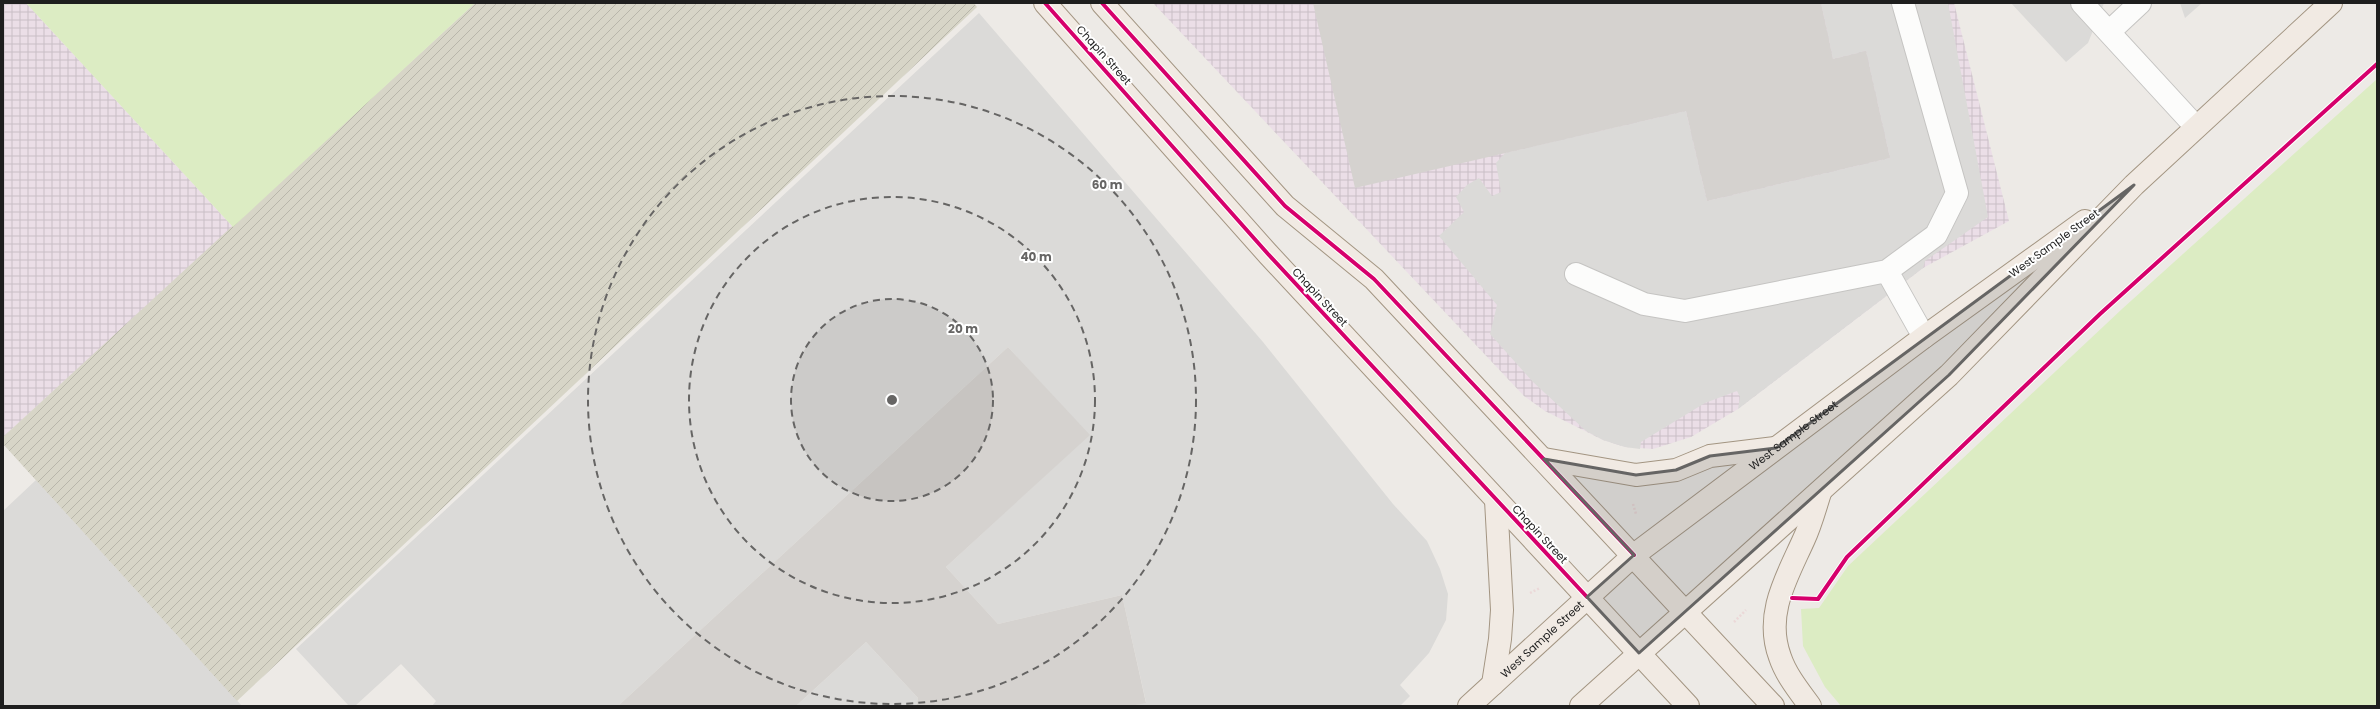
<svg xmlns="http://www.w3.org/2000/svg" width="2380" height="709" viewBox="0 0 2380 709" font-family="Poppins,sans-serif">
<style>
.industrial{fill:url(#industrial-grid)}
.religious{fill:#dbdad8}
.construction{fill:url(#construction-furrows)}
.grass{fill:#dcecc3}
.building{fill:#d5d2cf}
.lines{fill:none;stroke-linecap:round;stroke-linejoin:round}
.minor-casing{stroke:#c5c4c2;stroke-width:24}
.major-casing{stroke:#a39582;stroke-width:24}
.path{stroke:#ebd8d8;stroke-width:2.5;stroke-dasharray:2 2;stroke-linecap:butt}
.minor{stroke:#fcfcfb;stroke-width:22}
.major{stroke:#f1eae3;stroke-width:22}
.cycleway-casing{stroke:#fff;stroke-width:6}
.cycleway{stroke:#d6006c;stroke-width:4}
.marked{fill:#666564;fill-opacity:0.2;stroke:#666564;stroke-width:3;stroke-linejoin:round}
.ring{fill:none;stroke:#666564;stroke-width:2;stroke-dasharray:7 5}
.labels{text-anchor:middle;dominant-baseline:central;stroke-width:4;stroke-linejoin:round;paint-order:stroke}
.street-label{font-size:11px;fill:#1e1e1e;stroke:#fff}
.centre{fill:#666564;stroke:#fff;stroke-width:2}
.ring-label{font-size:12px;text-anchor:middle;font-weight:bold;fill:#666564;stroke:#fff;stroke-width:4;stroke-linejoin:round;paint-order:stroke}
</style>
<defs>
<pattern id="industrial-grid" width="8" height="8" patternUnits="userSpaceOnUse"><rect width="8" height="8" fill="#ebdee7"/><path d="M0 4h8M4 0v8" fill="none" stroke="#c9bec6"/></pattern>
<pattern id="construction-furrows" width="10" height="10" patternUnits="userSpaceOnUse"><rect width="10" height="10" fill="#d7d5c7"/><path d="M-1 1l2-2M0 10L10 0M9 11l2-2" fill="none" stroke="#b8b6aa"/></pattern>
</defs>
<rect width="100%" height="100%" fill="#edeae6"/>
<path class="industrial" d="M3,3h23l207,224 -230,210z
M1153,3h801l55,218 -86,47 -185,141 -47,28 -38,12 -28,-2 -22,-7 -58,-29 -21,-15z"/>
<path class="religious" d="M1821,3h127l40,214 -63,44 -2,7 -185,141 2,-12 -3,-6 -32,12 -64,39 -1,7 -15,-2 -22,-7 -17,-9 -53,-49 -43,-48 7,-29 -58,-69 25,-24 -8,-15 11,-12 12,-7 13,18 9,-4 -5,-29 9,-10 181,-42 21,90 183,-43 -24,-107 -33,8z
M2011,3h93l-16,40 -22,19z
M2180,3h22l-17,15z
M979,13l284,329 130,162 34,37 13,28 8,25 -2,26 -17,33 -29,32 10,11 -10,10h-269l15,-4 -24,-107 -124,29 -52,-57 143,-132 -81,-88 -390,359h-186l4,-5 -35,-37 -46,42h-6l-53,-57z
M36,480l206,226h-239v-195z
M866,642l52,56 -2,8h-120z"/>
<path class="construction" d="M475,3h499l3,4 -740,694 -234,-257v-7z"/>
<path class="grass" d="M26,3h449l-242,224z
M2377,79v627h-536l-16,-19 -22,-41 -2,-37 18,-1 29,-42 274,-257z"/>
<path class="building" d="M1313,3h508l12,56 33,-8 24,107 -183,43 -21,-90 -331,77z
M1008,347l82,88 -144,132 52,57 124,-29 24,108 -15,3h-215l2,-8 -52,-56 -70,64h-178z"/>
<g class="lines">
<g class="minor-casing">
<path id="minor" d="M1903,3l54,190 -21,42 -49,36 37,66
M2082,3l114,124
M2109,32l31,-29
M1576,274l68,30 41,7 202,-40"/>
</g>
<g class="major-casing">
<g id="major">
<path d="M1045,3l223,251 420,452"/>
<path d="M1102,3l183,203 89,73 399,427"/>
<path d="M1544,459l92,16 40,-5 34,-14 65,-8"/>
<path d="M1493,684l7,-45 2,-29 -6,-110"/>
<path id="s1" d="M1469,706l165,-151 290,-218 161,-116"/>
<path d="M1581,706l368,-331 185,-190 197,-182"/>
<path d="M1810,706c-11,-15 -24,-31 -30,-49 -16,-43 7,-80 24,-118 7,-15 11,-31 16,-46"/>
</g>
</g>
<path class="path" d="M1633,504l3,10
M1530,593l10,-5
M1734,622l12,-12"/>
<use href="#minor" class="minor"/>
<use href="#major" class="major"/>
<g class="cycleway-casing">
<path id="cycleway" d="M1045,3l223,251 319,343
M1102,3l183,203 89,73 260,276
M1792,598l26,1 29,-42 253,-243 277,-250"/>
</g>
<use href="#cycleway" class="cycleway"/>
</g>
<path class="marked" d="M2134,185l-185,190 -310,278 -52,-56 47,-42 -90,-96 92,16 40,-5 34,-14 66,-8z"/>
<circle cx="892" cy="400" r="101" fill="#666564" fill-opacity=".12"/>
<g class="ring">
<circle cx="892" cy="400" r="101"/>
<circle cx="892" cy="400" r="203"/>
<circle cx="892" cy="400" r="304"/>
</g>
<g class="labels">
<g class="street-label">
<text transform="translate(1104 55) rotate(48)">Chapin Street</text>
<text transform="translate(2054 243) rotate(-36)">West Sample Street</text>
<text transform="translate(1320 297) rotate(47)">Chapin Street</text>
<text stroke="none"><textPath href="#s1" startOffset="423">West Sample Street</textPath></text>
<text transform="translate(1540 534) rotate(47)">Chapin Street</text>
<text stroke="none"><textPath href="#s1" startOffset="99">West Sample Street</textPath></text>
</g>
</g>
<circle cx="892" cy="400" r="6" class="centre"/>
<g class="ring-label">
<text x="1107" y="189">60 m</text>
<text x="1036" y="261">40 m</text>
<text x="963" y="333">20 m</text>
</g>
<rect width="2380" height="709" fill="none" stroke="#1e1e1e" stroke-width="8"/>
</svg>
